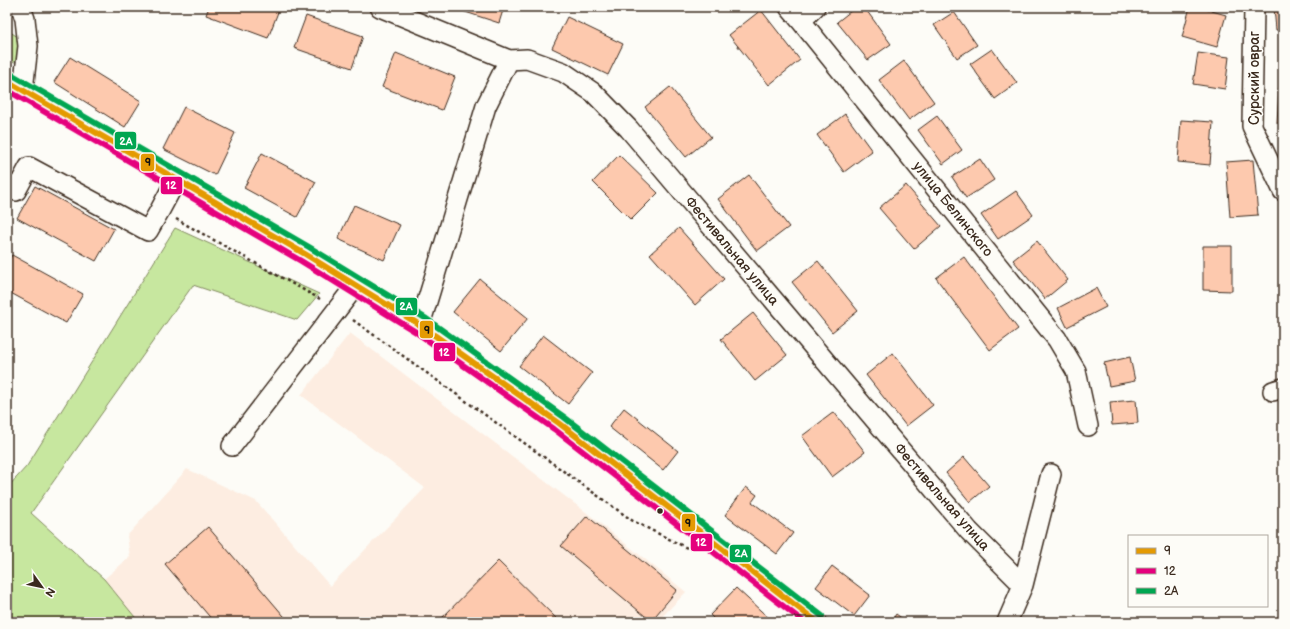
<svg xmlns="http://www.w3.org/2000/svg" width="1290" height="629" viewBox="0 0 1290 629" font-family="'Balsamiq Sans',sans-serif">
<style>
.built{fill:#fdede1}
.green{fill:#c7e79f;stroke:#81885e}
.building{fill:#fdc9ae;stroke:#3b2a1e}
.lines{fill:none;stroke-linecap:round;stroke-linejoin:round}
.minor-casing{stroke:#3b2a1e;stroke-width:22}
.path{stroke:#3b2a1e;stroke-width:2.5;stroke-dasharray:3 3;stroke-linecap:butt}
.minor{stroke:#fdfcf7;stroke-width:19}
.bus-1-casing{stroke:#fdfcf7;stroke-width:9}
.bus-2-casing{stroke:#fdfcf7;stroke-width:9}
.bus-3-casing{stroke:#fdfcf7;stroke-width:9}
.bus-1{stroke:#e49a03;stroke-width:6}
.bus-2{stroke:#e5007d;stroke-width:6}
.bus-3{stroke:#00a651;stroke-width:6}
.bus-dot{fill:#3b2a1e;stroke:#fdfcf7;stroke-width:1.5}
.labels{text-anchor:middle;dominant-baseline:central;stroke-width:3;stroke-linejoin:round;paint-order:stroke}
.street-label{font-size:14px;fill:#3b2a1e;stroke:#fdfcf7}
.line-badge{stroke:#fdfcf7;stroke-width:1.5}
.badge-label{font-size:11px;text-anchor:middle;font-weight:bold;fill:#fff}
.pale-badge-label{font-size:11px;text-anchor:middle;font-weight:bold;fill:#111}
</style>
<rect width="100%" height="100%" fill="#fdfcf7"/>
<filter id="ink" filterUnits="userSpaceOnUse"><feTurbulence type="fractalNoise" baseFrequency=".025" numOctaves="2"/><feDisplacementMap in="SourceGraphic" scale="8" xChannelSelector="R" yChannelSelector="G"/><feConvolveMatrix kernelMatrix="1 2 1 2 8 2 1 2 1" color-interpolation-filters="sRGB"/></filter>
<g filter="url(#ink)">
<path class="built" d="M350,333l241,183 95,76 -29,30h-518l-35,-43 26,-22 -3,-21 60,-67 69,32 74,85 95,-98 -124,-93z"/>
<path class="green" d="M7,30l11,7v24l-11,3z
M175,228l144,66 -22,26 -104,-35 -162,228 73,66 35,43h-132v-134l20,-22z"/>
<path class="building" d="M209,7h71l-12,31 -62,-23z
M450,7h54l-5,16z
M856,7h8l27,37 -23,16 -31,-38z
M1190,7h8l28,8 -9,32 -35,-10z
M1274,7h9v23h-7z
M761,10l39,50 -31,25 -40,-50z
M954,12l23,33 -20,13 -23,-33z
M306,16l57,20 -11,32 -58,-20z
M567,17l56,27 -15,31 -56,-27z
M992,49l25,34 -22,16 -25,-35z
M396,53l59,24 -13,33 -60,-23z
M1198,53l31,4 -4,32 -32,-5z
M70,57l71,44 -16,26 -71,-45z
M904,61l30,41 -25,18 -30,-40z
M670,87l41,50 -25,20 -41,-50z
M1279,88h4v36l-6,-1z
M184,107l51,26 -20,42 -52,-26z
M845,114l27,37 -28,21 -27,-37z
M937,116l25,34 -19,14 -25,-34z
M1181,120l32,2 -3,43 -32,-3z
M262,153l54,29 -19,35 -53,-29z
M619,155l39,38 -27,27 -38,-38z
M980,159l14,21 -28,18 -14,-21z
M1253,160l5,55 -28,2 -4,-55z
M749,175l40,52 -32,24 -39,-52z
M906,185l35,41 -27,23 -35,-41z
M35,186l79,43 -18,32 -79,-43z
M1016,191l17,24 -35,24 -17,-24z
M354,205l46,20 -16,35 -46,-21z
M679,228l45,51 -29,26 -45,-51z
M1037,241l31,39 -23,19 -32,-39z
M1203,246h29v45l-29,-1z
M12,255l71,39 -17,29 -59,-32v-28z
M964,257l54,72 -28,21 -54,-72z
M818,261l40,50 -26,21 -40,-50z
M480,279l48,39 -27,33 -48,-39z
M1096,288l10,19 -39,20 -9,-19z
M753,313l34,42 -32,26 -34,-42z
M543,335l49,38 -24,31 -49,-38z
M893,353l40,52 -27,21 -40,-51z
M1130,357l5,24 -26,5 -5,-23z
M1136,400l2,23 -26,2 -2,-23z
M624,408l54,43 -15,19 -54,-43z
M834,412l31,40 -33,25 -30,-41z
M964,457l25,29 -19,16 -24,-29z
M746,487l11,8 -5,7 41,31 -16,21 -52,-39z
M587,516l90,74 -26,31 -90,-75z
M208,527l81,95h-75l-49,-58z
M498,561l62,61h-122z
M832,566l38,29 -16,21 -38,-29z
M736,588l37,34h-56l-7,-7z
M896,614l11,8h-16z"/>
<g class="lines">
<g class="minor-casing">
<path id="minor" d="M21,7l4,12 3,27 -5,44
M380,7l129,53 18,-1 36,13 31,21 35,36 340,402 54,54
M789,7l12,14 256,318 19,32 12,55
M1254,7l-2,119 31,65
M801,21l14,-14
M7,81l169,99 129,74 115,71 139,98 258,199
M7,184l9,7 13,-24 119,64 12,-21 16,-30
M420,325l66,-219 23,-46
M1273,391l10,-3
M232,446l124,-161
M1007,622l16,-37 28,-111"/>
</g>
<path class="path" d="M176,219l144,80
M353,320l280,201 54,27"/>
<use href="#minor" class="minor"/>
<g class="bus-1-casing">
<path id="bus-1" d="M7,81l298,173 115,71 139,98 258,199"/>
</g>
<g class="bus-2-casing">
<path id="bus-2" d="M7,90l294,171 115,71 138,97 250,193"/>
</g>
<g class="bus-3-casing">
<path id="bus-3" d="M11,74l298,173 116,71 139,99 258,199"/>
</g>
<use href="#bus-1" class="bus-1"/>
<use href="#bus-2" class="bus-2"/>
<use href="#bus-3" class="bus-3"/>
</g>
</g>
<circle class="bus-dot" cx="660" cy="511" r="3.5"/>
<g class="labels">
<g class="street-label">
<text transform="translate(1254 78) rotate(-90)">Сурский овраг</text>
<text transform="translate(953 209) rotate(51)">улица Белинского</text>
<text transform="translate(732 251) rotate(50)">Фестивальная улица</text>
<text transform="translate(942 497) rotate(49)">Фестивальная улица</text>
</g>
</g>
<g class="line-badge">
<rect x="114" y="131" width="23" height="19" rx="4" fill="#00a651"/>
<rect x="140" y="153" width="15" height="19" rx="4" fill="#e49a03"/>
<rect x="160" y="176" width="23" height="19" rx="4" fill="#e5007d"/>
<rect x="395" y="297" width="23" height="19" rx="4" fill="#00a651"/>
<rect x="419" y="320" width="15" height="19" rx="4" fill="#e49a03"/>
<rect x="433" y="342" width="23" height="20" rx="4" fill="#e5007d"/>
<rect x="681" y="513" width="15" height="19" rx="4" fill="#e49a03"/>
<rect x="690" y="533" width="23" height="19" rx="4" fill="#e5007d"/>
<rect x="729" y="544" width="23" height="19" rx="4" fill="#00a651"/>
</g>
<g class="badge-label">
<text x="126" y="145">2А</text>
<text x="171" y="189">12</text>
<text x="406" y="310">2А</text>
<text x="444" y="356">12</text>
<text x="701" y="546">12</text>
<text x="741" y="557">2А</text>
</g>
<g class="pale-badge-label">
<text x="148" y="166">9</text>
<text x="427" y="334">9</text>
<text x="688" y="527">9</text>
</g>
<rect width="1290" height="629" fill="none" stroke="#fdfcf7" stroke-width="24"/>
<rect x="12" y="12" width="1266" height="605" fill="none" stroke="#3b2a1e" stroke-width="1.5" filter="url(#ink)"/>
<rect x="1128" y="535" width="140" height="72" fill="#fdfcf7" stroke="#afa8a0"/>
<rect x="1136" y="548" width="20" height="6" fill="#e49a03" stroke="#afa8a0"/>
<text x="1164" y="555" font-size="12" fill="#3b2a1e">9</text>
<rect x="1136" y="568" width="20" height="6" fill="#e5007d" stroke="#afa8a0"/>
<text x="1164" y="575" font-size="12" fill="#3b2a1e">12</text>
<rect x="1136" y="588" width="20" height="6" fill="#00a651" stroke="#afa8a0"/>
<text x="1164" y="595" font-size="12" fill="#3b2a1e">2А</text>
<g transform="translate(42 587) rotate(123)" stroke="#fdfcf7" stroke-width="3" paint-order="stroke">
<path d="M0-3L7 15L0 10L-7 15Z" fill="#3b2a1e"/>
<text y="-6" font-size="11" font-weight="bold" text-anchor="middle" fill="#3b2a1e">N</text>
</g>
</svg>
